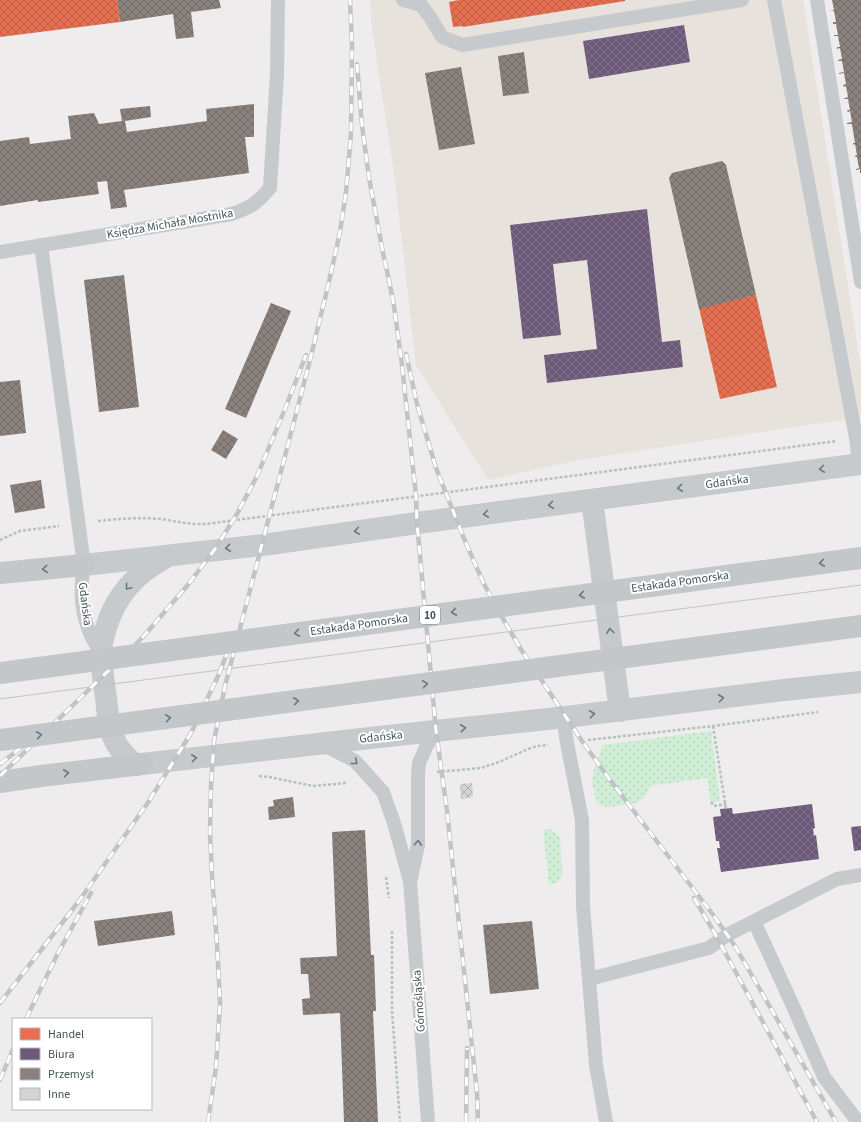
<svg xmlns="http://www.w3.org/2000/svg" width="861" height="1122" viewBox="0 0 861 1122" font-family="'Source Sans 3',sans-serif">
<style>
.commercial{fill:#e8e2dc}
.grass{fill:url(#grass-dots)}
.shops{fill:url(#shops-cross-hatch)}
.offices{fill:url(#offices-cross-hatch)}
.industry{fill:url(#industry-cross-hatch)}
.building{fill:url(#building-cross-hatch)}
.lines{fill:none;stroke-linecap:round;stroke-linejoin:round}
.path{stroke:#b4c2bb;stroke-width:2.5;stroke-dasharray:3 2;stroke-linecap:butt}
.service{stroke:#c6cacc;stroke-width:14}
.minor{stroke:#c6cacc;stroke-width:22}
.primary{stroke:#c3c7ca;stroke-width:22}
.tram{stroke:#c1c4c6;stroke-width:1}
.rail-casing{stroke:#c1c4c6;stroke-width:4.5}
.rail{stroke:#fff;stroke-width:3;stroke-dasharray:9;stroke-linecap:butt}
.primary-bridge{stroke:#c3c7ca;stroke-width:22}
.oneway{stroke:#6b777c}
.oneway2{stroke:#6a767c}
.labels{text-anchor:middle;dominant-baseline:central;stroke-width:4;stroke-linejoin:round;paint-order:stroke}
.shield{fill:#fff;stroke:#7c878c;stroke-width:1}
.shield-label{font-size:11px;font-weight:bold;fill:#44535a}
.street-label{font-size:12px;fill:#44535a;stroke:#fff}
</style>
<defs>
<pattern id="grass-dots" width="8" height="8" patternUnits="userSpaceOnUse"><rect width="8" height="8" fill="#d0eed5"/><path d="M2 2h.1M6 6h.1" fill="none" stroke="#b4ceb9" stroke-width="1.8" stroke-linecap="round"/></pattern>
<pattern id="shops-cross-hatch" width="8" height="8" patternUnits="userSpaceOnUse"><rect width="8" height="8" fill="#e76f51"/><path d="M0 0l8 8M0 8l8-8" fill="none" stroke="#bd5e46"/></pattern>
<pattern id="offices-cross-hatch" width="8" height="8" patternUnits="userSpaceOnUse"><rect width="8" height="8" fill="#6d597a"/><path d="M0 0l8 8M0 8l8-8" fill="none" stroke="#7f708b"/></pattern>
<pattern id="industry-cross-hatch" width="8" height="8" patternUnits="userSpaceOnUse"><rect width="8" height="8" fill="#8a817c"/><path d="M0 0l8 8M0 8l8-8" fill="none" stroke="#726c69"/></pattern>
<pattern id="building-cross-hatch" width="8" height="8" patternUnits="userSpaceOnUse"><rect width="8" height="8" fill="#d3d4d6"/><path d="M0 0l8 8M0 8l8-8" fill="none" stroke="#adafb1"/></pattern>
</defs>
<rect width="100%" height="100%" fill="#eeeced"/>
<path class="commercial" d="M370,0h433l58,369v48l-282,43 -91,20 -72,-115 -21,-184 -23,-153z"/>
<path class="grass" d="M711,731l9,70 -9,1 -4,-24 -57,8 -6,12 -8,5 -27,4 -6,-1 -4,-2 -3,-3 -4,-18 2,-14 9,-24z
M549,829c4,2 9,5 11,10 1,5 1,11 1,16 1,12 5,29 -12,30l-6,-55z"/>
<path class="shops" d="M0,0h117l3,22 -120,15z
M459,0h166v1l-162,26v-1l-10,1 -4,-25z
M756,295l21,92 -57,12 -21,-91z"/>
<path class="offices" d="M684,25l6,37 -101,17 -6,-38z
M647,209l15,133 18,-2 3,27 -136,16 -3,-28 53,-6 -10,-89 -34,4 8,71 -38,4 -13,-114z
M812,804l3,24 -2,1 1,7 2,-1 3,24 -98,13 -4,-24h3l-1,-7h-3l-3,-24 8,-1 -1,-7 12,-1 1,6z
M861,826v24l-7,1 -3,-24z"/>
<path class="industry" d="M117,0h102l2,8 -30,4 3,25 -18,2 -3,-25 -53,8z
M832,0h29v173h-1v-4l-4,1v-1l3,-1 -2,-11h-2v-1l2,-1 -2,-11 -2,1v-2h2l-3,-19h-5v-1l5,-1 -2,-11 -2,1 -1,-2h3l-2,-11h-5l5,-2 -2,-11 -2,1 -1,-2 3,-1 -2,-11 -5,1v-1l5,-1 -2,-11h-4v-1l4,-1 -2,-11 -3,1v-2h3l-2,-11h-4v-1h4l-2,-11h-3v-2h3l-2,-11h-4l4,-1z
M524,52l5,41 -26,3 -5,-40z
M461,67l14,77 -36,6 -14,-77z
M254,104v33h-9l4,36 -125,17 3,17 -16,2 -4,-28 -10,1 2,12 -61,8v-2l-38,6v-65l29,-4 1,7 41,-5 -3,-23 26,-3 5,11 23,-3 -2,-12 30,-3 1,11 -26,4 2,11 80,-11 -1,-12z
M722,161l4,4 30,130 -57,14 -30,-131 3,-5z
M124,275l15,132 -40,5 -15,-132z
M271,303l20,8 -45,107 -21,-9z
M20,380l6,53 -26,3v-54z
M223,430l15,9 -12,20 -15,-9z
M41,480l4,28 -30,5 -5,-28z
M293,797l2,20 -26,3 -1,-13 6,-1 -1,-6z
M365,830l6,125h3l2,56h-3l5,111h-34l-4,-109 -37,2 -1,-16 8,-1 -2,-24h-7l-1,-16 37,-2 -5,-124z
M172,911l3,24 -77,11 -4,-25z
M532,921l7,68 -49,5 -7,-69z"/>
<path class="building" d="M472,783l1,14 -12,2 -1,-15z"/>
<g class="lines">
<path class="path" d="M98,521c21,-2 41,-4 62,-2 16,2 31,6 46,5l631,-83
M0,540l20,-9 39,-5
M713,726l13,83
M588,740l125,-14 105,-14
M437,772l44,-4 18,-6 29,-13 9,-3 11,-1
M259,776l10,1 44,9 34,-3
M711,802l3,4 12,-2
M386,877l3,21
M392,931v79l8,112"/>
<path class="service" d="M403,0l18,5 9,12 12,20 20,8 280,-45
M774,0l82,438 3,26
M817,0l44,282
M41,245l43,320c-4,22 -3,46 5,66 3,8 8,15 12,23
M0,252l232,-38c20,-7 25,-11 38,-26l7,-114 1,-74
M566,717l-1,14 2,12 15,77 1,86 13,159 10,57
M322,744l33,17 28,31 11,31 16,58 18,241
M411,878l7,-33v-70l1,-12 8,-18 9,-14
M754,921l39,85 31,71 34,45
M589,979l120,-31 18,-13 110,-56 24,-4"/>
<path class="minor" d="M592,500l28,211
M84,565l179,-20 154,-22 444,-59
M142,764l237,-27 187,-20 218,-27 77,-8
M136,765c-26,-20 -27,-37 -30,-67 -2,-14 -4,-28 -5,-43 0,-8 2,-18 5,-27 9,-31 30,-55 59,-70"/>
<path class="primary" d="M0,573l84,-8
M0,782l41,-6 101,-12"/>
<path class="tram" d="M0,699l861,-114"/>
<g class="rail-casing">
<path id="rail" d="M357,64l5,61 7,53 14,75 6,27 5,26 8,59 14,131 1,27 19,208 11,80 30,282 1,29
M406,354l11,50 19,64 29,73 19,43 15,28 23,39 60,90 28,39 104,136 21,30 101,176
M0,764l27,-21
M0,776l142,-138 45,-52 28,-37 22,-35 20,-38 28,-67 21,-54
M694,898l20,34 103,190
M0,1003l79,-102 70,-100 42,-68 27,-57 14,-35
M26,1019l32,-66 33,-60
M0,1080l13,-31
M208,1122l8,-55 4,-65 -3,-58 -5,-69 -2,-42 1,-47 3,-45 11,-55 84,-322 19,-78 12,-54 6,-40 5,-58 1,-90 -2,-44
M466,1122l1,-74"/>
</g>
<use href="#rail" class="rail"/>
<path class="primary-bridge" d="M0,673l861,-115
M0,740l861,-114"/>
</g>
<defs><path id="oneway-chevron" d="M-2-3.5L2.5 0L-2 3.5" fill="none" stroke-width="1.6" stroke-linecap="round" stroke-linejoin="round"/></defs>
<g class="oneway">
<use href="#oneway-chevron" transform="translate(822 469) rotate(172)"/>
<use href="#oneway-chevron" transform="translate(680 488) rotate(172)"/>
<use href="#oneway-chevron" transform="translate(551 505) rotate(172)"/>
<use href="#oneway-chevron" transform="translate(486 514) rotate(172)"/>
<use href="#oneway-chevron" transform="translate(357 531) rotate(172)"/>
<use href="#oneway-chevron" transform="translate(228 548) rotate(174)"/>
<use href="#oneway-chevron" transform="translate(128 587) rotate(130)"/>
<use href="#oneway-chevron" transform="translate(610 631) rotate(-97)"/>
<use href="#oneway-chevron" transform="translate(721 698) rotate(-7)"/>
<use href="#oneway-chevron" transform="translate(592 714) rotate(-7)"/>
<use href="#oneway-chevron" transform="translate(463 728) rotate(-6)"/>
<use href="#oneway-chevron" transform="translate(194 758) rotate(-6)"/>
<use href="#oneway-chevron" transform="translate(355 762) rotate(39)"/>
<use href="#oneway-chevron" transform="translate(418 843) rotate(-86)"/>
</g>
<g class="oneway2">
<use href="#oneway-chevron" transform="translate(822 563) rotate(172)"/>
<use href="#oneway-chevron" transform="translate(45 569) rotate(175)"/>
<use href="#oneway-chevron" transform="translate(582 595) rotate(172)"/>
<use href="#oneway-chevron" transform="translate(454 612) rotate(172)"/>
<use href="#oneway-chevron" transform="translate(297 633) rotate(172)"/>
<use href="#oneway-chevron" transform="translate(425 684) rotate(-8)"/>
<use href="#oneway-chevron" transform="translate(296 701) rotate(-8)"/>
<use href="#oneway-chevron" transform="translate(168 718) rotate(-8)"/>
<use href="#oneway-chevron" transform="translate(39 735) rotate(-8)"/>
<use href="#oneway-chevron" transform="translate(66 773) rotate(-7)"/>
</g>
<g class="labels">
<rect class="shield" x="420" y="606" width="20" height="18" rx="3"/>
<g class="shield-label">
<text x="430" y="615">10</text>
</g>
<g class="street-label">
<text transform="translate(170 224) rotate(-10)">Księdza Michała Mostnika</text>
<text transform="translate(727 482) rotate(-8)">Gdańska</text>
<text transform="translate(680 582) rotate(-8)">Estakada Pomorska</text>
<text transform="translate(85 604) rotate(83)">Gdańska</text>
<text transform="translate(359 625) rotate(-8)">Estakada Pomorska</text>
<text transform="translate(381 737) rotate(-6)">Gdańska</text>
<text transform="translate(419 1001) rotate(-94)">Górnośląska</text>
</g>
</g>
<rect x="12" y="1018" width="140" height="92" fill="#ffffff" stroke="#b4babd"/>
<rect x="20" y="1028" width="20" height="12" fill="#e76f51" stroke="#b4babd"/>
<text x="48" y="1038" font-size="12" fill="#44535a">Handel</text>
<rect x="20" y="1048" width="20" height="12" fill="#6d597a" stroke="#b4babd"/>
<text x="48" y="1058" font-size="12" fill="#44535a">Biura</text>
<rect x="20" y="1068" width="20" height="12" fill="#8a817c" stroke="#b4babd"/>
<text x="48" y="1078" font-size="12" fill="#44535a">Przemysł</text>
<rect x="20" y="1088" width="20" height="12" fill="#d3d4d6" stroke="#b4babd"/>
<text x="48" y="1098" font-size="12" fill="#44535a">Inne</text>
</svg>
